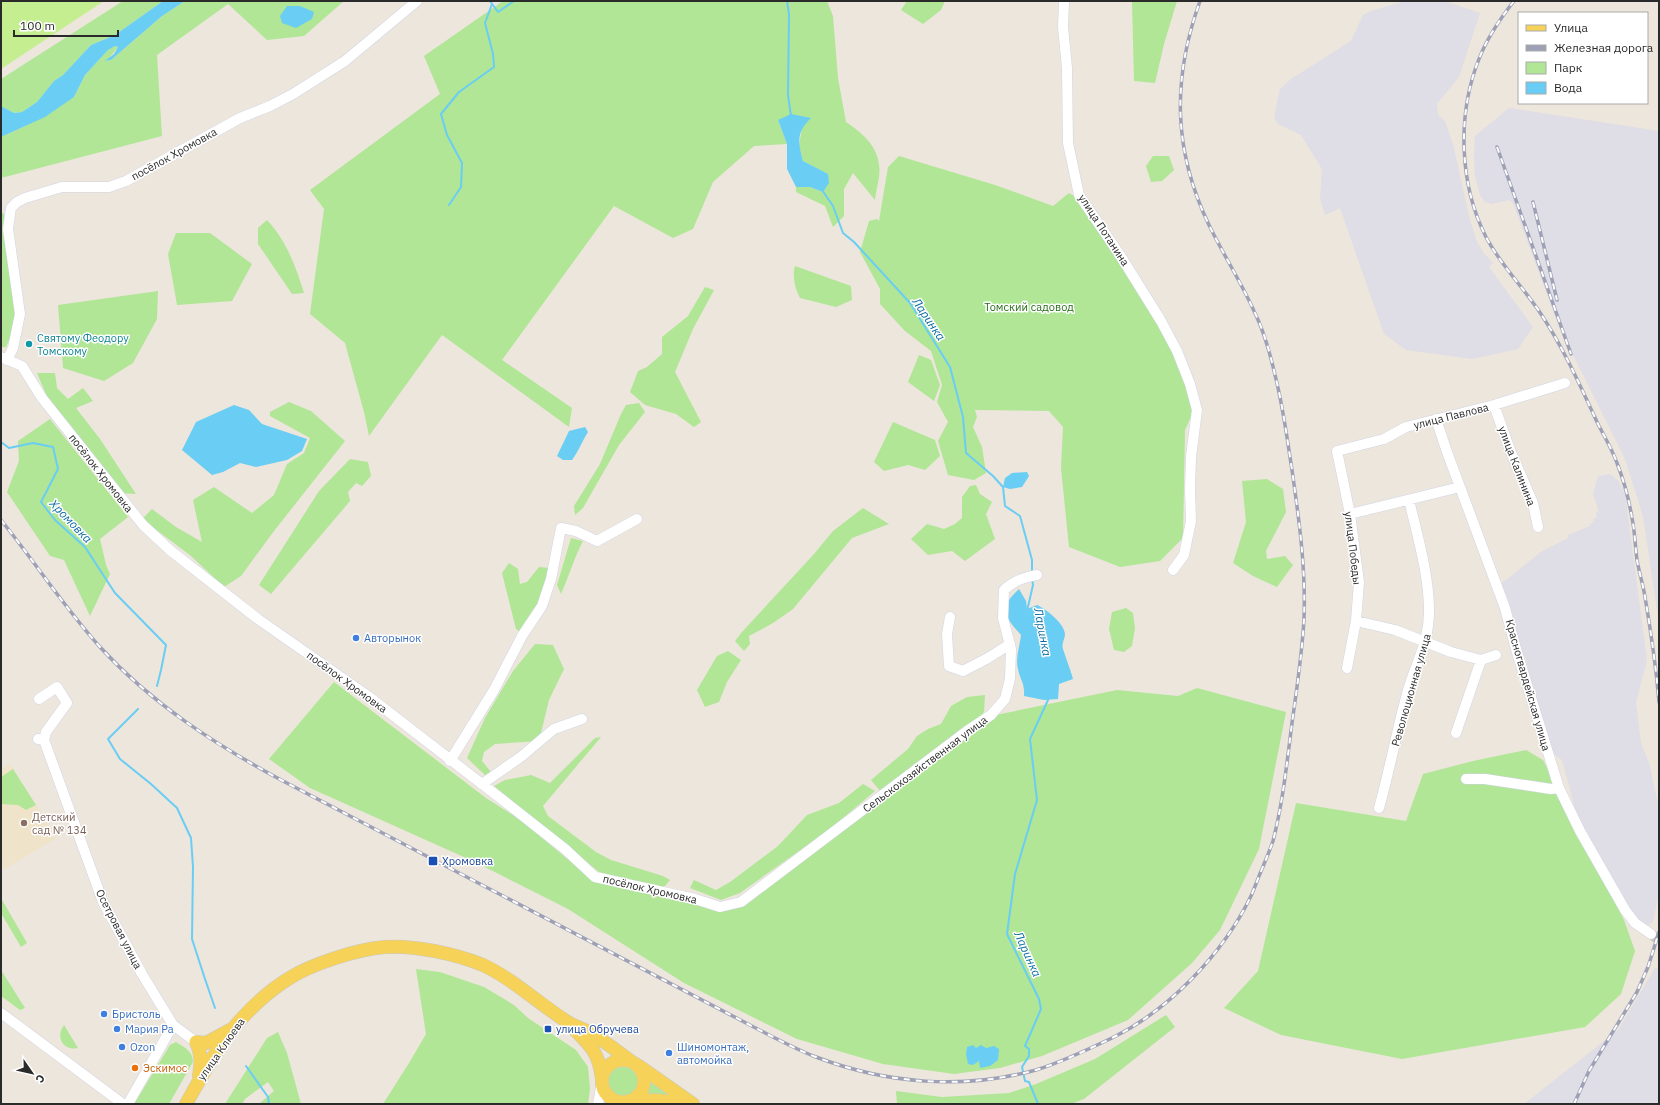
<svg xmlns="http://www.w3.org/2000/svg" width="1660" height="1105" viewBox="0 0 1660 1105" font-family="'IBM Plex Sans',sans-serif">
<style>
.industrial{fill:#dfdde5}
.education{fill:#efe4ca}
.green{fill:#b0e696}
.pitch{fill:#c5ee91}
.water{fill:#6acdf3}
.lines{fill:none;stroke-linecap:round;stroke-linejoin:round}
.stream{stroke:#6acdf3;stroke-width:2}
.minor-tunnel{stroke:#c6c0b8;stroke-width:10;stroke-dasharray:10 5;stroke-linecap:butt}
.minor-casing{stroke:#d1d4e4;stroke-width:11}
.major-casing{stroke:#c8c8c8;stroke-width:14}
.minor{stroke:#fff;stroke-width:10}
.major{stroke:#f6d358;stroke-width:13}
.rail-casing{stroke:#9ea1b6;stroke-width:3.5}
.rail{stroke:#fff;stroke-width:2;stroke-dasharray:6;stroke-linecap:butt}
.culture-dot{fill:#0f9aa8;stroke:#fff;stroke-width:1.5}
.shop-dot{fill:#3f7fe0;stroke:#fff;stroke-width:1.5}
.education-dot{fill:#8d6e63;stroke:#fff;stroke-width:1.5}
.transit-dot{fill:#1a4fb4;stroke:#fff;stroke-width:1.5}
.food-dot{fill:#e8710a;stroke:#fff;stroke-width:1.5}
.labels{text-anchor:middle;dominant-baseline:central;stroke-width:3;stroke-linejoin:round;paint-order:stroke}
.street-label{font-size:11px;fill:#2a2a2a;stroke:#fff}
.park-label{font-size:11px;fill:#276b17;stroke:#fff}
.culture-label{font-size:11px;fill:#0d838f;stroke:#fff;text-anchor:start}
.shop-label{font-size:11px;fill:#366cbe;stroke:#fff;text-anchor:start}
.education-label{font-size:11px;fill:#785e54;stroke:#fff;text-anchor:start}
.transit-label{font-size:11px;fill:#164399;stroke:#fff;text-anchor:start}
.food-label{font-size:11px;fill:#c56008;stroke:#fff;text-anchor:start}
.water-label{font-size:12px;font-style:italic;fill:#086aa1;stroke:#fff}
</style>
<rect width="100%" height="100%" fill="#ede6dc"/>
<path class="industrial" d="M1405,1h39l36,12 -21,64 -22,27 1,11 7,6 8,23 17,76 7,22 6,10 10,11 -4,4 44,60 -15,22 -46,10 -66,-9 -22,-16 -44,-126 -15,7 -5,-17 2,-29 -21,-34 -23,-11 -4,-6 6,-29 11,-10 60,-38 12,-26 8,-4z
M1509,108l150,23v492l-16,-107 -18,-57 -65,-130 -47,-126 -4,-3 -17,4 -7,-2 -5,-7 -5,-19 -1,-19 1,-21z
M1610,474l8,6 7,14 22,166 -11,43 5,40 8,20 10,45v85l-6,29 -6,4 -8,-5 -8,-8 -52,-89 -17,-64 -11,-8 -10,-30 -15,-63 -4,-7 -3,-14 -4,-5 -4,-24 -9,-26 39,-31 27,-14v-3l22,-9v-2l4,-2 -1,-3 4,-2 -1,-5 3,-1 -6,-17 5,-18z
M1655,968h4v136h-135l94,-74z"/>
<path class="education" d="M10,764l47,74 -56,33v-101z"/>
<path class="green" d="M123,1h40l-48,34 -24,10 -28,30 -9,6 -17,21 -15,10 -8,1 -11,-6h-2v-28z
M185,1h159l-40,35 -37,4 -39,-36 -71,51 5,81 -161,42v-41l24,-11 49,-29 11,-22 23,-25 7,-4 3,1 -11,14 4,-1 51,-44z
M503,1h324l6,15 5,62 8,44c16,11 31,23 33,43 2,11 -3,24 -4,35l-22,-27 -9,16v27l-11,11 -8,-21 -29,-14v-5h14l13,5 4,-18 -24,-13 -4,-15 3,-19 8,-9 -32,2 9,24 -33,2 -41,36 -20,47 -20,9 -59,-32 -112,154 70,48 -3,19 -127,-92 -73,101 -5,-24 -19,-69 -35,-29 14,-105 -14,-19 130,-96 -16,-38z
M907,1h38l-4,9 -18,14 -22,-14z
M1132,1h45l-13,43 -9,39 -21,-2z
M899,156l96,29 58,21 16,-13 10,6 60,90 38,71 17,50 -9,20 -2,108 -23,23 -40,6 -51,-20 -8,-79 2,-41 -14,-16 -74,-1 2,7 -4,10 9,20 4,26 -12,7 -26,-5 -10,-34 10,-19 -11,-20 5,-17 -11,-34 -26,-20 -25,-27v-15l-20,-37 9,-31 8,-2 2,2 9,-54z
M1153,156h16l5,14 -12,11 -11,1 -5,-16z
M1,211l3,3 11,96 -1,19 -8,18h-5z
M267,220c19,20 29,47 37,73l-12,1 -34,-50v-16z
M176,233h34l42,31 -20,37 -55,4 -9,-51z
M795,266l56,20 1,14 -16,7 -36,-9c-5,-9 -8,-23 -5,-32z
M705,287l9,3 -21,39 -18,43 26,50 -7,5 -18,-13 -31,-9 -15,-13 8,-21 9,-4 15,-13v-17l26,-21z
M158,291l-1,28 -24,44 -29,18 -41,-13 -5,-63z
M919,355l12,5 9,25 -6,16 -26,-19z
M37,373h18l2,15 11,11 15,-11 10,13 -17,7 24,31 36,55 -17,-1 -71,-94z
M289,402l22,9 34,30 -71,90 -33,45 -17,11 -33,-31 -49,-37 10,-10 24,18 26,15 -9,-42 21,-13 38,26 22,-18 13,-31 17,-11 6,-15 -40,-22v-4z
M639,403l6,9 -26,33 -36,63 -8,7 -1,-9 26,-42 21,-50 5,-9z
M50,419l78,98 -28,22 6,26 4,9 -20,42 -26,-56 -14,-4 -43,-64 12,-31 -1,-20z
M893,422l42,18 5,16 -15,14 -17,-5 -24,6 -10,-9z
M350,459l18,3 3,14 -9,10 -6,-3 -8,9 2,9 -79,93 -12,-9 60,-94z
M1267,479l16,10 3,23 -20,39 1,8 18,-3 8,9 -16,22 -24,-11 -20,-13 13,-41 -4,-41z
M976,485l4,9 12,8 -6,12 9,25 -30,22 -13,-10 -24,4 -17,-16 16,-15 17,5 11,-5 7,-6v-21l8,-11z
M863,508l26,16 -37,14 -59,71 -20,14 -24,13 1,8 -6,7 -9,-10 7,-9 72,-78 19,-23z
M571,538l12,3c-9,17 -14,35 -22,53l-4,-9z
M509,563l9,6 2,15 7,-2 12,-15 11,1 -14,44 -16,20 -4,-3 -14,-56z
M1126,608l7,5 2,15 -3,18 -8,6 -10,-2 -5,-21 3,-17z
M535,644l18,1 11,24 -15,31 -10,41 -44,3 -11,8 -2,9 9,11 -6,3 -18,-17 18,-40 28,-47z
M728,651l13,9 -14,22 -8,20 -14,5 -8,-17 20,-34z
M334,682l152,116 33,21 75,62 97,20 26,10 22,-4 257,-192 121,-25 61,6 19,-8 89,24 -27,137 -39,81 -28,33 -64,57 -86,36 -42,12 -46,6 -71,-10 -86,-25 -113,-56 -116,-74 -93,-47 -165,-74 -41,-29z
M985,695l-1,17 -7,8 -96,72 -10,-12 37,-31 9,-13 11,-7 13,-5 10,-18 16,-9z
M601,737l-58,69 5,10 48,36 15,8 52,16 7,4 -6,7 -65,-15 -105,-86 11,-6 26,-5 19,8 45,-45z
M1526,750l17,10 81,160 11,31 -14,43 -36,33 -183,32 -121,-24 -57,-27 34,-37 38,-168 110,18 17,-47 50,-13z
M13,769l23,36 -10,5 -8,-5 -17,-1v-27z
M863,784l12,7 -45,38 -90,64 -19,7 -31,-12 4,-8 22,10 14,-8 48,-36 29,-31 32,-12z
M1,898l26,45 -6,4 -20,-34z
M416,969l24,3 44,15 30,18 14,13 48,32 12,17 2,22 -2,15h-205l26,-41 17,-29z
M1,970l24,38 -5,2 -19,-14z
M1166,1015l9,12 -91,72 -13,5h-174l-1,-13 46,6 67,-4 27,-9 59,-25z
M64,1025l14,23c-15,3 -23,-11 -14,-23z
M278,1032l9,21 14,51h-42l15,-13 -6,-9 -23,17 -3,5h-17l42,-66z
M176,1042c9,6 17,9 17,20l-24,42h-35l36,-59z
M608 1082a15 15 0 1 1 30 0a15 15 0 1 1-30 0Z
M651,1080l29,19 -32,-5z"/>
<path class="pitch" d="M1,1h103l-103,68z"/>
<path class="water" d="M163,1h22l-23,15 -51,44 -6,1 9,-7 4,-7 -3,-1 -7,4 -23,25 -11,22 -29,20 -44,20v-30h2l11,6 8,-1 15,-10 17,-21 9,-6 28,-30 24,-10z
M287,6h13l14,6 -2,7 -16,9 -14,-5 -2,-7z
M791,114l20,4c-15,14 -13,25 -8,43l25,13 1,9 -6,9 -13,-5h-14l-9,-18v-25l-9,-24z
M234,405l15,5 13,14 45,15 -5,12 -15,9 -31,7 -16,-4 -17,9 -11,3 -30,-25 14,-28z
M585,427l3,5c-6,9 -9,19 -16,28h-9l-6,-4 12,-25z
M1027,472l2,4 -7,11 -12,2 -7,-2 2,-9 7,-5z
M1019,589l7,12 1,8 10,-4c9,4 27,18 28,29 0,5 -4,10 -2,15 3,10 7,19 10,30l-14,5 -1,15 -14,1 -20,-4c1,-13 -4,-16 -6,-27 -3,-11 2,-23 3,-34 -17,-19 -23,-27 -2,-46z
M973,1045l3,3 5,-3 5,3 8,-2 5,3 -1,11 -8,6 -10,2 -1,-7 -6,4 -5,-1 -2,-10 1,-7z"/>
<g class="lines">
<path class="stream" d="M490,1l8,11 16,-11
M787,1l2,13 -1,81 3,21
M822,190l11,16 10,27 11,9 56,61 40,64 13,50 3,36 27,23 10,11 2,19 15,10 12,44v12
M449,205l12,-18 1,-24 -15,-28 -6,-21 18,-22 35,-25 -1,-13 -8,-31 7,-19
M1,442l8,6 24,-5 20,4 5,22 -17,33 14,18 30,27 30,46 51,52 -5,25 -4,16
M1027,611l6,-26 -1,-7
M138,709l-30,30 12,20 31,25 26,24 14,30 2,29 -1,72 13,40 10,29
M246,1066l22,31 1,7
M1038,1104l-9,-22 -4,-1 -3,-14 7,-11v-7l-4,-3 16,-37 -2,-10 -32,-65 8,-60 22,-74 -7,-61 18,-39 -1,-3"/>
<path class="minor-tunnel" d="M1651,934l8,6"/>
<g class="minor-casing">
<path id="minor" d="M1064,1l-1,26 4,41 1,75 11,52 41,60 41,66 16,30 13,33 7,26 -6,47 -1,32 1,32 -7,34 -11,15
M1,357l21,9 20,32 101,127 28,26 87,68 110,77 136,105 61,48 30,28 100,22 25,8 21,-5 226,-171 24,-16 14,-16 5,-20 1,-30 -8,-31 1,-28c9,-9 20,-13 33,-15
M7,360l6,-12 7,-34 -12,-85 3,-21 6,-6 8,-4 37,-11h47l17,-6 114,-63 30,-12 23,-12 52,-33 72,-60
M1494,405l16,45 23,53 5,24
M1436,419l11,33 58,156 11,41 43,139 21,43 45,79 10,13 16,11
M1350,514l110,-27
M950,617l-3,17 2,32 14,5 25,-13 22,-14
M1356,621l39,9 56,22 30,8 15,-5
M1347,668l9,-47 3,-39 -9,-68 -13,-63 47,-12 22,-12 88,-22 71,-22
M39,699l18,-12 10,16 -21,29 -2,8
M1456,733l25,-73
M38,739l6,1 59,162 39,72 31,51 23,17
M450,761l44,-71 28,-54 20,-30 9,-27 10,-51 15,3 21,10 40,-22
M1466,779h19l66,10 8,-1
M482,784l40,-28 32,-27 28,-10
M1379,808c11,-39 18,-79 29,-118 9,-30 22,-49 21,-83 -1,-36 -12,-73 -20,-107
M1,1013l122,91
M128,1104l45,-79
M598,1104l4,-21
M622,1104l2,-1"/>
</g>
<g class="major-casing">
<path id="major" d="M575,1030c17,17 24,24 27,49
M196,1042c6,12 5,21 3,34
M196,1042l10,1 24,-13
M602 1081a21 21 0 1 1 42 0a21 21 0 1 1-42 0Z
M639,1066l54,38
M632,1101c15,-1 31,-2 46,3
M186,1104c17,-30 34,-63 58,-88 13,-14 28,-27 44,-37 23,-15 70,-30 97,-32 30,-2 71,7 98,18 30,14 55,38 83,56 7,5 16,7 24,12 15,8 28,19 42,29"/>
</g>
<use href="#minor" class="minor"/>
<use href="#major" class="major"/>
<g class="rail-casing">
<path id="rail" d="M1514,1c-14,18 -27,37 -35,58 -22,55 -20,125 7,178 14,27 36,49 53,74 23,34 41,74 58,111 7,14 15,27 20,41 7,18 12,37 15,55 3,14 3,28 5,42 2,12 6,24 8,37 6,35 11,70 14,105
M1497,147l74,207
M1533,202l24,98
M1,520c34,42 63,87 99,127 52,57 116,98 183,134l486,254c16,8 31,16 47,22 71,27 147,33 220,13 26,-8 51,-20 76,-32 57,-28 111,-84 139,-142 4,-9 7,-18 11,-27 4,-10 8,-19 11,-28 10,-39 14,-79 19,-118 5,-35 10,-69 12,-104 2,-50 -5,-100 -12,-149 -5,-32 -9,-64 -17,-95 -5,-22 -11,-44 -21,-64 -13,-29 -31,-57 -45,-86 -36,-75 -37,-146 -9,-224
M1574,1104l15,-33 48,-79 11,-25 11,-35"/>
</g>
<use href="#rail" class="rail"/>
</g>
<circle class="culture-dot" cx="29" cy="344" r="4"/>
<g class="shop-dot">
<circle cx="356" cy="638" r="4"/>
<circle cx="104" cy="1014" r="4"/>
<circle cx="117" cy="1029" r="4"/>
<circle cx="122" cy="1047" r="4"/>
<circle cx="669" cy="1053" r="4"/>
</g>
<circle class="education-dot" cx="24" cy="823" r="4"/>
<g class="transit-dot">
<rect x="428" y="856" width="10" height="10" rx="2"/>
<rect x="544" y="1025" width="8" height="8" rx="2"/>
</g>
<circle class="food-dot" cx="135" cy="1068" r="4"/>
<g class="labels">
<g class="street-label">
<text transform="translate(174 154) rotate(-29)">посёлок Хромовка</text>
<text transform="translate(1104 230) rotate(57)">улица Потанина</text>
<text transform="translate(1451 416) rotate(-14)">улица Павлова</text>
<text transform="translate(1517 466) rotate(69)">улица Калинина</text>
<text transform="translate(101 473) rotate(52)">посёлок Хромовка</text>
<text transform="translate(1353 548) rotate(83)">улица Победы</text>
<text transform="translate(347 682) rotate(36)">посёлок Хромовка</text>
<text transform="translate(1528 685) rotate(74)">Красногвардейская улица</text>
<text transform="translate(1411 690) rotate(-74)">Революционная улица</text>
<text transform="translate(925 764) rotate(-37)">Сельскохозяйственная улица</text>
<text transform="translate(650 889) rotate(13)">посёлок Хромовка</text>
<text transform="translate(119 929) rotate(63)">Осетровая улица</text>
<text transform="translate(221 1049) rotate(-55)">улица Клюева</text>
</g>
<g class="park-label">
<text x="1029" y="307">Томский садовод</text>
</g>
<g class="culture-label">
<text x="37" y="338">Святому Феодору<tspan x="37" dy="13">Томскому</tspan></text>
</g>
<g class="shop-label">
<text x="364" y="638">Авторынок</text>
<text x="112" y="1014">Бристоль</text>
<text x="125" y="1029">Мария Ра</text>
<text x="130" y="1047">Ozon</text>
<text x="677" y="1047">Шиномонтаж,<tspan x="677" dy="13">автомойка</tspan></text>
</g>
<g class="education-label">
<text x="32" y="817">Детский<tspan x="32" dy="13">сад № 134</tspan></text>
</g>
<g class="transit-label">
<text x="442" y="861">Хромовка</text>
<text x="556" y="1029">улица Обручева</text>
</g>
<g class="food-label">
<text x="143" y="1068">Эскимос</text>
</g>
<g class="water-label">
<text transform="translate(929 319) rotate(56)">Ларинка</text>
<text transform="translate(71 521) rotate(46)">Хромовка</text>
<text transform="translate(1043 632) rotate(79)">Ларинка</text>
<text transform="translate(1028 954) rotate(66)">Ларинка</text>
</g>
</g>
<rect width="1660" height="1105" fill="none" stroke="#2a2a2a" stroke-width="4"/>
<rect x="1518" y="12" width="130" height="92" fill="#ffffff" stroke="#aaaaaa"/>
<rect x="1526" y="25" width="20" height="6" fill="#f6d358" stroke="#aaaaaa"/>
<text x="1554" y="32" font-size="12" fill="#2a2a2a">Улица</text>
<rect x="1526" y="45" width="20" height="6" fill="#9ea1b6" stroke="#aaaaaa"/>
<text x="1554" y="52" font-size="12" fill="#2a2a2a">Железная дорога</text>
<rect x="1526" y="62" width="20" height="12" fill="#b0e696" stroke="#aaaaaa"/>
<text x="1554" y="72" font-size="12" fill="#2a2a2a">Парк</text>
<rect x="1526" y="82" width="20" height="12" fill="#6acdf3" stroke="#aaaaaa"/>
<text x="1554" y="92" font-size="12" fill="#2a2a2a">Вода</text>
<g transform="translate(32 1073) rotate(124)" stroke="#ffffff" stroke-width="3" paint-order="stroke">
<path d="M0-3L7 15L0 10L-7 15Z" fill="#2a2a2a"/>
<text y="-6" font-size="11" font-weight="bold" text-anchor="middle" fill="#2a2a2a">С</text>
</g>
<path d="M14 30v6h104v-6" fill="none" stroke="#2a2a2a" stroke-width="2"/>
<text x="20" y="30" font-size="12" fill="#2a2a2a" stroke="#ffffff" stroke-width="3" paint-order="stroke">100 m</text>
</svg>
